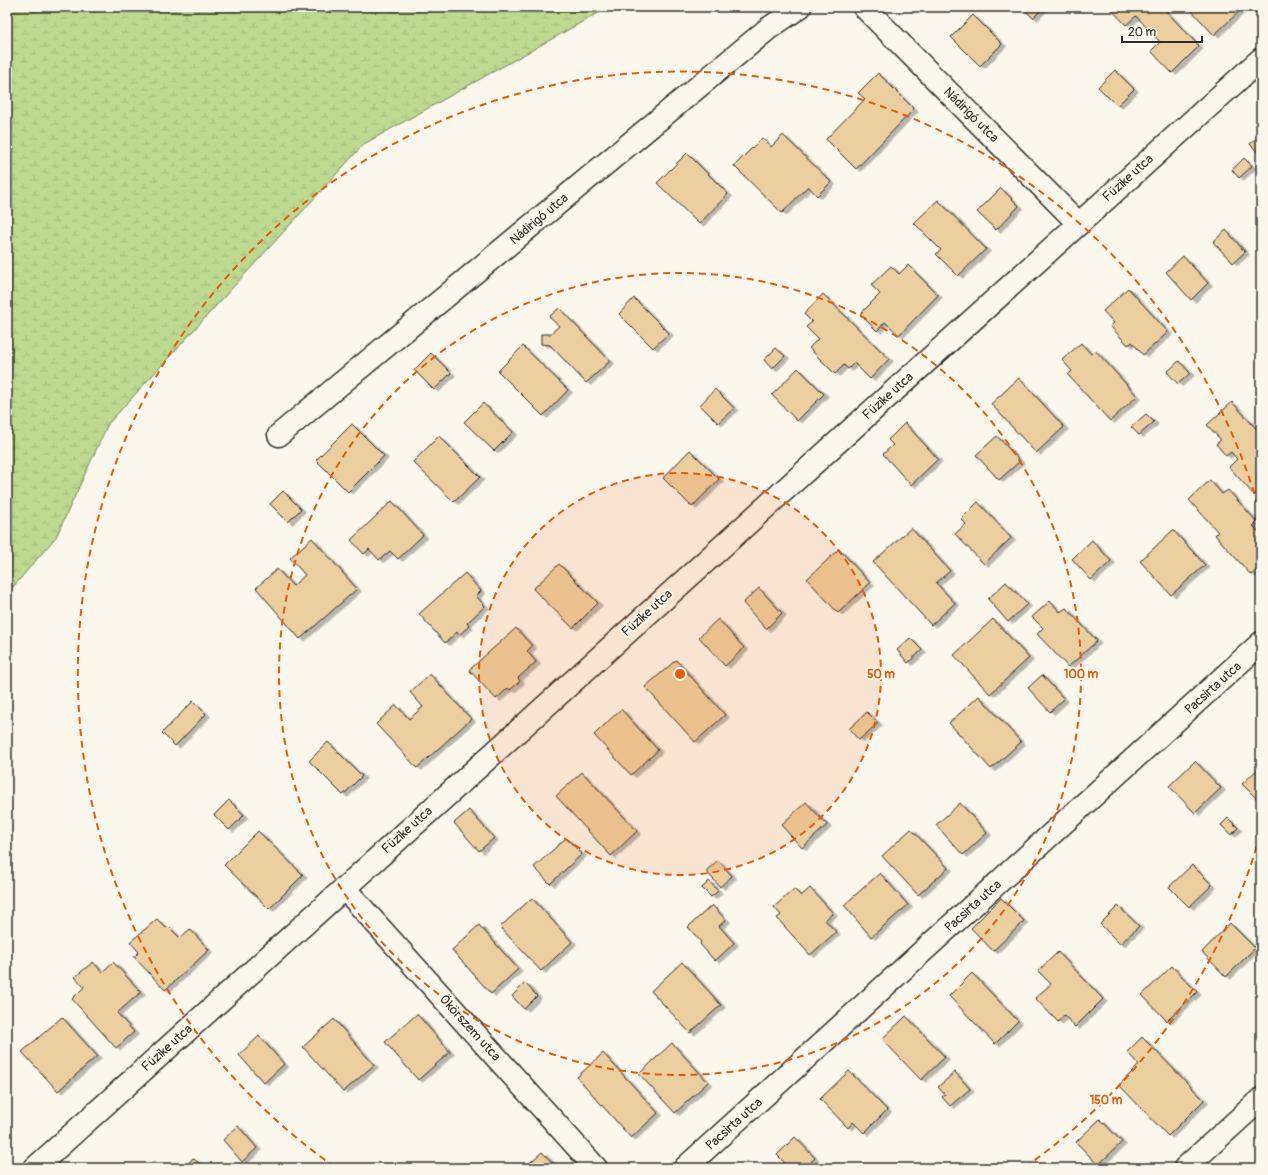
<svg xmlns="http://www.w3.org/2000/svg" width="1268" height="1175" viewBox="0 0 1268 1175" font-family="Pangolin,sans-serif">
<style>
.wetland{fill:url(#wetland-marsh);stroke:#74825d}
.building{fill:#eccf9f;stroke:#2b2b2b;filter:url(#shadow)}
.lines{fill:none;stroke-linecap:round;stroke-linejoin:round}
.minor-casing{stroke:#2b2b2b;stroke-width:25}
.minor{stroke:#fbf7ec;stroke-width:22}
.ring{fill:none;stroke:#e8590c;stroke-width:2;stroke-dasharray:7 5}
.labels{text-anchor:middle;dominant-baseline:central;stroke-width:4;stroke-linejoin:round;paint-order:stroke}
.street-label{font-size:13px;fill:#2b2b2b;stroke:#fbf7ec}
.centre{fill:#e8590c;stroke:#fbf7ec;stroke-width:2}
.ring-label{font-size:12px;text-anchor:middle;font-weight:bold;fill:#e8590c;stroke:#fbf7ec;stroke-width:4;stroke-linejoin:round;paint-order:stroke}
</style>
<defs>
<pattern id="wetland-marsh" width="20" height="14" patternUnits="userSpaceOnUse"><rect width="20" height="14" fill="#bdd88f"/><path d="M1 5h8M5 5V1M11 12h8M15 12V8" fill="none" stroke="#a3ba7c"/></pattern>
<filter id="shadow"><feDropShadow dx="4.5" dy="2.5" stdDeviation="0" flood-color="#0004"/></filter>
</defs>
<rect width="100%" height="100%" fill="#fbf7ec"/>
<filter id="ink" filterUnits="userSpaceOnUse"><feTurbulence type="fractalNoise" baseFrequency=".025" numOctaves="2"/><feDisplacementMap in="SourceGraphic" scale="8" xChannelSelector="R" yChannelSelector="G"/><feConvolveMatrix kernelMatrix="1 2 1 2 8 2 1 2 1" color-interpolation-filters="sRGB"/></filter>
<g filter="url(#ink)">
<path class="wetland" d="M7,7h602l-245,137 -256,280 -52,113 -49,57z"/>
<path class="building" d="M1022,7h22l-11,11z
M1109,7h53l37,39 -27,27 -21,-22 9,-9 -24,-26 -10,9z
M1194,7h50l-30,28 -23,-25z
M973,15l29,29 -22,22 -29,-29z
M1115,70l19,19 -17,17 -19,-19z
M878,73l36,36 -58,60 -30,-30 39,-40 -7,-6z
M1261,134v22l-11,-12z
M783,135l48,47 -14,14 -9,-10 -26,27 -48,-47 28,-28 9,9z
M687,153l41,41 -29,30 -42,-41z
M1244,158l8,8 -13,12 -7,-8z
M1001,188l18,18 -23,24 -19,-18z
M938,200l48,49 -28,27 -22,-22 5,-4 -27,-27z
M1226,230l19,22 -12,11 -20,-21z
M1183,256l25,27 -17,17 -25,-28z
M908,265l30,30 -39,40 -14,-13 -8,9 -17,-17 20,-20 -9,-9 20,-19 8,8z
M1128,288l40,44 -25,23 -11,-13 -4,3 -18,-19 4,-3 -11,-12z
M823,294l66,65 -19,20 -16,-16 -6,6 -4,-4 -9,9 -26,-26 9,-9 -12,-12 6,-5 -8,-8z
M634,298l35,35 -16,15 -34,-34z
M559,308l51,53 -24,22 -36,-38 -9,-1v-10h9l9,-8 -10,-9z
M1081,343l10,11 4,-4 42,46 -27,25 -42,-46 4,-4 -10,-11z
M523,346l45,44 -25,26 -45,-45z
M776,348l9,8 -13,13 -8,-9z
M431,353l20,20 -17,17 -20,-20z
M1179,361l11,12 -12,11 -11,-12z
M798,368l26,26 -27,27 -25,-26z
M1019,378l45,49 -28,26 -45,-49z
M715,389l19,19 -16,15 -18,-18z
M1232,402l29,32v4l-1,1 1,1v48l-7,7 -25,-28 8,-8 -6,-7 -5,4 -10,-12 5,-4 -14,-15z
M483,403l30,29 -19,19 -30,-29z
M1146,414l8,8 -15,13 -8,-8z
M905,423l33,36 -27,26 -28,-31 10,-9 -5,-5z
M352,424l32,32 -36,36 -32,-32z
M439,436l41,41 -26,25 -41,-40z
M997,436l23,25 -21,19 -23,-25z
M690,450l29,29 -27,28 -29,-29z
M1210,480l12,14 6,-4 29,32 -4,4 8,8v32l-10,9 -36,-40 3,-3 -29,-32z
M283,491l18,18 -13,13 -18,-18z
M392,501l31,34 -25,24 -8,-8 -11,9 -10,-11 -5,5 -13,-14z
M978,502l33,36 -27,26 -29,-30 11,-10 -5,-5z
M911,528l39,43 -14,12 19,20 -24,22 -58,-63z
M1173,530l32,35 -34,30 -31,-34z
M312,538l45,51 -57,50 -44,-51 21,-19 16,17 12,-11 -15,-17z
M1092,540l19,21 -20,19 -19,-21z
M839,549l31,34 -32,30 -31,-34z
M559,564l39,39 -25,25 -40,-39z
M465,573l16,18 -5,5 9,10 -18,17 2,3 -10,9 -2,-3 -12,11 -26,-29z
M1006,582l21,22 -19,18 -20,-23z
M759,588l23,25 -16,16 -23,-26z
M1050,601l10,11 6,-4 31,33 -29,26 -31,-33 6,-6 -11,-11z
M718,619l26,29 -19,18 -26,-29z
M993,619l36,39 -39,36 -36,-39z
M516,628l16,18 -5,5 9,11 -18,16 2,3 -10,9 -2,-2 -12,11 -27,-29z
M910,638l12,12 -14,13 -11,-13z
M676,660l49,55 -30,27 -50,-55z
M430,674l41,45 -54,49 -41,-44 20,-19 13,14 14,-12 -13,-15z
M1042,675l22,24 -14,13 -22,-24z
M979,696l42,46 -30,27 -42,-46z
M193,701l13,13 -31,32 -13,-13z
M621,709l37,41 -27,25 -37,-40z
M867,712l11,11 -19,17 -10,-11z
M328,742l34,34 -19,19 -34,-34z
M1195,761l26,27 -26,25 -26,-27z
M1261,766v37l-19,-19z
M582,772l55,59 -26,25 -55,-60z
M229,800l15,15 -15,15 -15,-15z
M806,802l21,23 -25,23 -21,-23z
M960,803l27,30 -24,22 -27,-30z
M469,810l25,28 -15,13 -25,-28z
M1228,818l10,10 -7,7 -10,-10z
M911,829l37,39 -30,27 -36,-39z
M258,831l45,44 -34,34 -45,-44z
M566,838l16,16 -32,30 -16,-17z
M718,860l14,16 -12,11 -14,-16z
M1192,865l20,20 -23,22 -20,-20z
M880,873l28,32 -37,32 -27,-32z
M709,881l9,10 -7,6 -9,-9z
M810,888l23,25 -8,7 11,12 -26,23 -33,-37 4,-3 -7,-8 20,-18 7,7z
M532,898l40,44 -31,29 -41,-44z
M1001,898l23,23 -31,30 -22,-23z
M712,905l14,15 -7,6 15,17 -19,18 -15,-17 1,-2 -13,-15z
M1118,906l21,20 -19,18 -20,-20z
M157,919l9,9 2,-2 12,12 10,-9 19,21 -44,40 -31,-33 5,-5 -9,-10z
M1230,923l25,25 -29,29 -24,-25z
M479,925l39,44 -27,25 -39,-44z
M1058,952l45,47 -28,28 -11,-12 -6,7 -23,-24 16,-14 -13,-13z
M93,962l9,10 11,-10 28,30 -24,21 17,19 -18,16 -44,-49 12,-12 -9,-10z
M682,962l39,43 -31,28 -39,-42z
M1172,966l25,26 -30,29 -25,-26z
M972,973l46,48 -23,23 -46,-48z
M525,983l12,13 -13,13 -12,-13z
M417,1014l33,38 -32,28 -33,-38z
M906,1016l39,41 -24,23 -39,-41z
M62,1017l35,39 -39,35 -36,-39z
M334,1019l40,46 -31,27 -40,-45z
M259,1036l25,28 -20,19 -25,-28z
M1142,1037l62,63 -36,36 -49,-51 20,-20 -12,-13z
M672,1043l36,39 -33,31 -36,-39z
M603,1053l55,60 -27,25 -54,-61z
M849,1071l38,39 -23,23 -11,-11 -5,6 -28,-29z
M955,1072l15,17 -20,17 -8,-9 3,-2 -7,-8z
M1100,1119l22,23 -24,23 -22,-23z
M238,1126l19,22 -15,14 -19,-22z
M795,1137l20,21 -10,10h-15l-13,-13z
M542,1152l15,16h-33z
M193,1158l11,10h-20z"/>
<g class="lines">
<g class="minor-casing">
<path id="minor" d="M864,7l214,216
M279,435l490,-407 31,-21
M344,888l252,280
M35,1168l1226,-1109
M685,1168l576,-525
M1185,1168l76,-69"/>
</g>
<use href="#minor" class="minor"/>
</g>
</g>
<circle cx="680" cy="674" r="201" fill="#e8590c" fill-opacity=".12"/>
<g class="ring">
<circle cx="680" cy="674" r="201"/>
<circle cx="680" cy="674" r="401"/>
<path d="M1260 835A602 602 0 0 1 1025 1167M335 1167A602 602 0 1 1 1260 513"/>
</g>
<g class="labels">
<g class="street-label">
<text transform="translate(971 115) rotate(45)">Nádirigó utca</text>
<text transform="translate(1128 178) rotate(-42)">Füzike utca</text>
<text transform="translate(539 219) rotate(-40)">Nádirigó utca</text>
<text transform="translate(888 396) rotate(-42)">Füzike utca</text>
<text transform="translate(647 613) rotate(-42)">Füzike utca</text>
<text transform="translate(1213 688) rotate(-42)">Pacsirta utca</text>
<text transform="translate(407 830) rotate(-42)">Füzike utca</text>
<text transform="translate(973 906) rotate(-42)">Pacsirta utca</text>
<text transform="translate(470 1028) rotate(48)">Ökörszem utca</text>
<text transform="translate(167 1048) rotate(-42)">Füzike utca</text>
<text transform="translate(734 1124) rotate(-42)">Pacsirta utca</text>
</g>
</g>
<circle cx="680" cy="674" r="6" class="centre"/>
<g class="ring-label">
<text x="881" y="678">50 m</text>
<text x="1081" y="678">100 m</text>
<text x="1106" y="1104">150 m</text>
</g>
<rect width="1268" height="1175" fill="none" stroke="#fbf7ec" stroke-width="24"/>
<rect x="12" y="12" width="1244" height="1151" fill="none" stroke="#2b2b2b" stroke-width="1.5" filter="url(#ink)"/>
<path d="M1122 36v6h80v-6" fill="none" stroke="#2b2b2b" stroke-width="2"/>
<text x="1128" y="36" font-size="12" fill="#2b2b2b" stroke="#fbf7ec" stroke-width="3" paint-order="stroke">20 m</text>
</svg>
